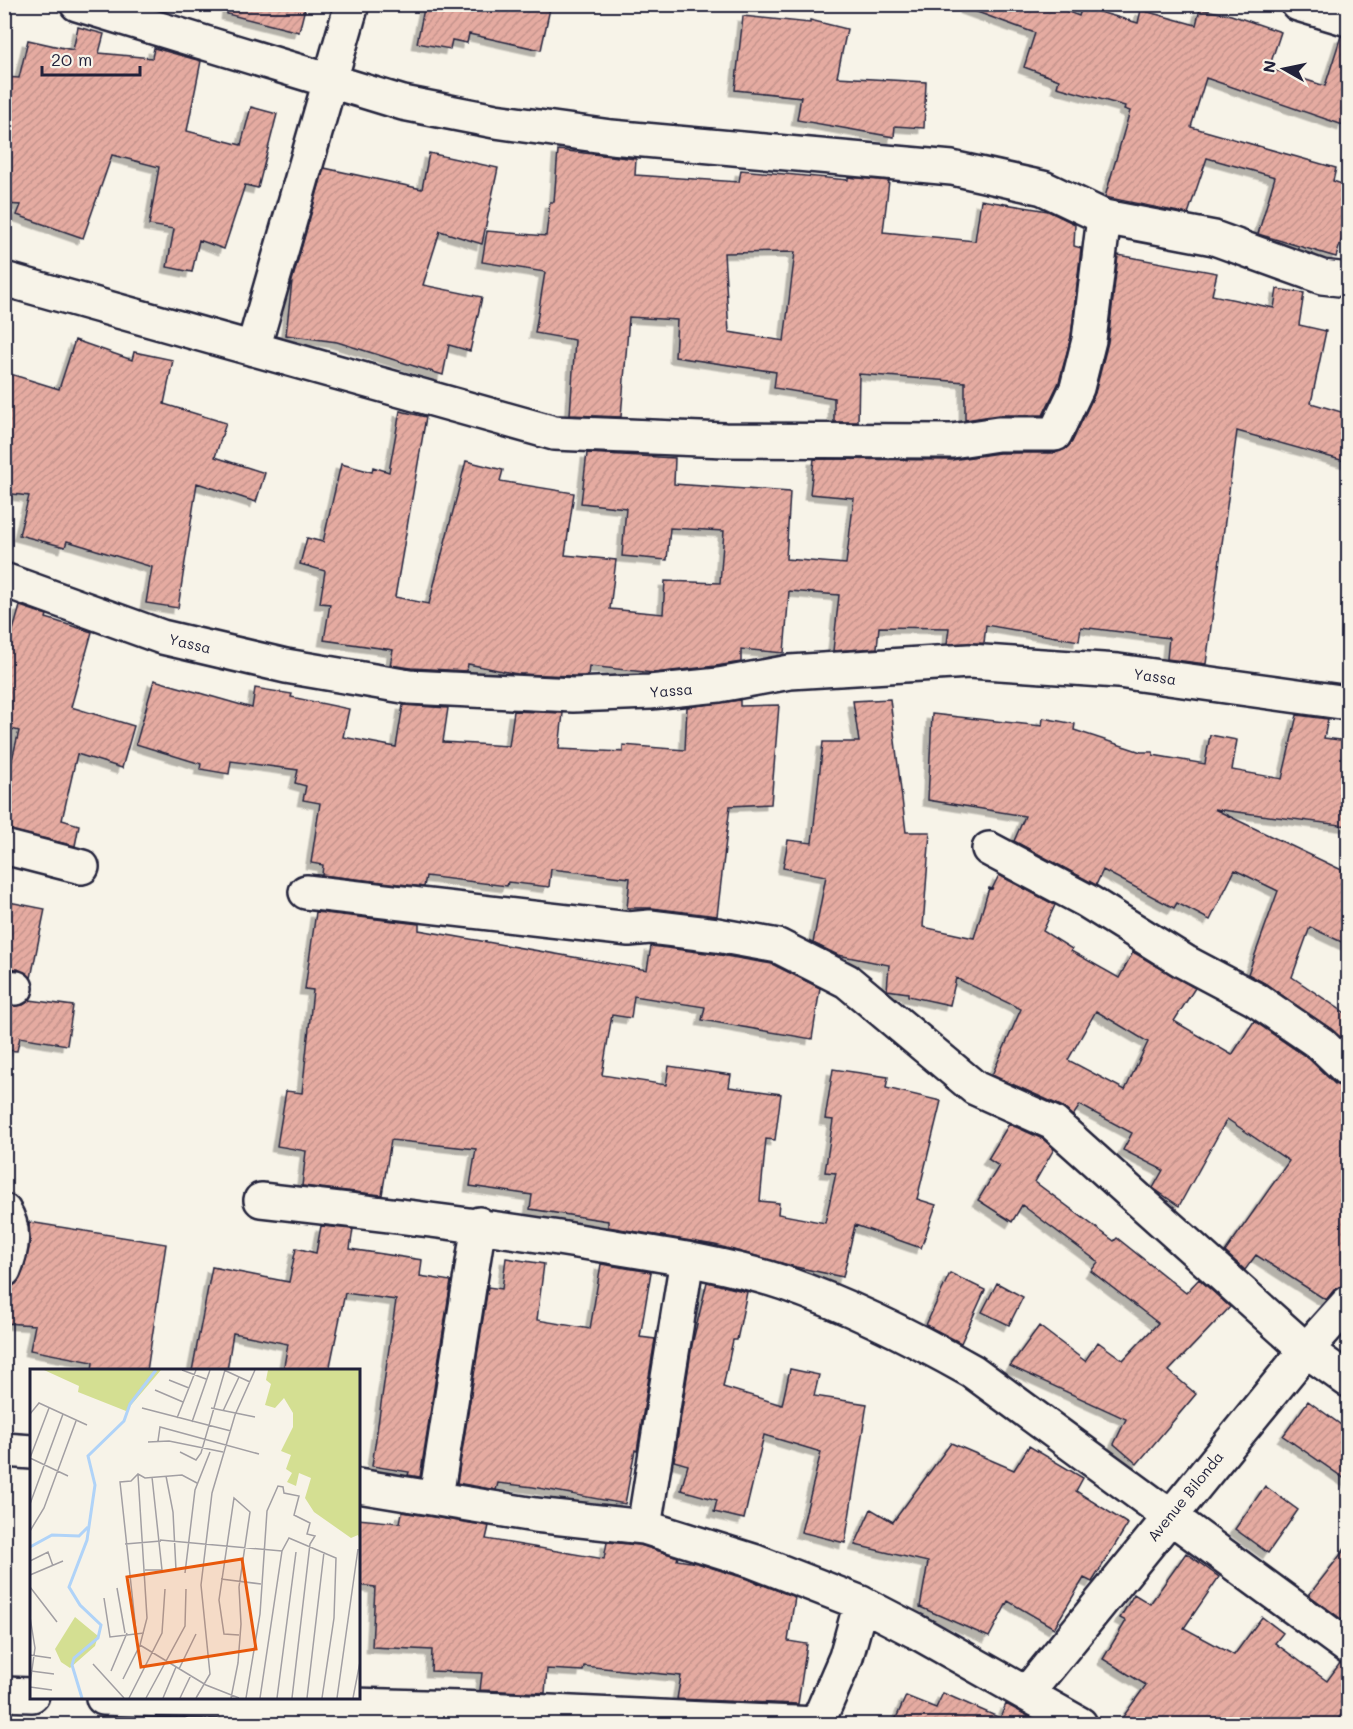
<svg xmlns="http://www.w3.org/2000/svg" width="1353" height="1729" viewBox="0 0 1353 1729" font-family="Mali,sans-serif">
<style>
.building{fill:url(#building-hatch);stroke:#22223b;stroke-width:1.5;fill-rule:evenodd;filter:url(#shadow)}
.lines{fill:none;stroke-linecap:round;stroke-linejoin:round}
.minor-casing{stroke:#22223b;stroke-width:38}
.minor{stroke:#f7f3e8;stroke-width:33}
.labels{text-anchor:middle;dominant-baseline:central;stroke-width:6;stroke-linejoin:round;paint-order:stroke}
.street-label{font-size:15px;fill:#22223b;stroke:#f7f3e8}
.inset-river{fill:none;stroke:#b0d3f8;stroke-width:3}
.inset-road{fill:none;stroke:#a29fa3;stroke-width:1.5}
.view{fill:#e8590c;fill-opacity:0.15;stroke:#e8590c;stroke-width:3}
.inset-edge{fill:none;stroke:#22223b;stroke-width:3}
</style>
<defs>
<pattern id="building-hatch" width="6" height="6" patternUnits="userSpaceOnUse" patternTransform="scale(1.5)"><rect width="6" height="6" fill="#e5aba1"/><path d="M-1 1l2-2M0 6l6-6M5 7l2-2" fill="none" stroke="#c4938c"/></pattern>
<filter id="shadow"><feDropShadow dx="-5.5" dy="5.5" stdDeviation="0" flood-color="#0004"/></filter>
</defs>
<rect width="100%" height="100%" fill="#f7f3e8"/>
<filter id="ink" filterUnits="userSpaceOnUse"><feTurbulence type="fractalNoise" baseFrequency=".0167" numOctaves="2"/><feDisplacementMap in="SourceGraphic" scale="12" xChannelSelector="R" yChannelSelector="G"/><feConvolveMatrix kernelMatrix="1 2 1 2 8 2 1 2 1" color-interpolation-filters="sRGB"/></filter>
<g filter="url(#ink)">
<path class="building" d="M228,4h78l-7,28 -72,-18z
M425,4h126l-10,46 -72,-16 -2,9 -15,-3 -2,9 -33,-6z
M967,4h81l31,12 3,-9 56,16 3,-13 55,15 4,-16 31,6 50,17 -12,36 56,18 16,-50 7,1v70l-5,18 -137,-47 -15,49 145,41 -3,13 15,5v34l-12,37 -78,-23 17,-57 -68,-19 -19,56 -83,-17 25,-86 -6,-2 1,-3 -68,-19 2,-7 -35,-13 11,-34 -69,-25z
M743,16l67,7v-3l37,9 -10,48 89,5 -2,46 -29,-2 -1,11 -97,-17 4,-23 -66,-7z
M78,27l26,7 -5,19 53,5 2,-10 47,13 -14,70 54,14 10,-38 26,7 -19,74 -13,-3 -21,64 -25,-9 -7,32 -25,-5 7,-38 -25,-4 10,-58 -47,-12 -29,83 -66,-23 4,-10 -17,-1v-127l15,1 9,-38 45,10z
M558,150l78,9 -1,16 104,7 2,-12 107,10v-3l41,4 -6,51 92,9 6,-41 67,11 27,13 -1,22 7,2 -10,89 -12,45 -16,33h-45l-33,5v-38l-106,-8 -1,48h-24v-24l-60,-10 2,-16 -101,-15 2,-37 -48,-3 -8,100 -51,-2 5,-75 -40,-7 10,-61 -63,-10 5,-31 59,5 4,-34h4zM795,252l-11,89 -55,-9 -5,-79z
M429,153l69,15 -16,76 -42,-13 -17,54 59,12 -12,54 -21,-6 -6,30 -106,-33 -51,-7 6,-54 32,-113 98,21z
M1118,255l99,18 -5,22 62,13 3,-19 27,4 -5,32 27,6 -15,72 37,11v48l-111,-31 -31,233 -39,-5 2,-21 -88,-11 -2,14 -93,-16 -2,18 -37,1 2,-16 -70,-1 -2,21 -44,3 6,-56 -50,-4 -5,62 -43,-4v13l-25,4 -62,7 -65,-7 -1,10h-15l-56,-2 -49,-10 -1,7 -56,-3 -21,-3 3,-15 -69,-10 6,-36 -10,-1 5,-32 -25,-7 7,-26 16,4 18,-78 31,8 1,-5 16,5 11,-61 26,6 -31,180 34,7 37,-143 37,9 -3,11 74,12 -9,62 51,5 -6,49 53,5 2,-33 55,2 4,-52 -54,-3 -3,32 -45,-4 4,-48 -45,-5 6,-50 88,5 -1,26 116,8 -4,67 60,5 8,-66 -44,-4 4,-35 138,1 47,-7h56l10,-4 7,-7 23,-49 13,-51z
M75,340l57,20 2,-8 39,8 -9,44 62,19 -11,34 50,16 -9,29 -59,-19 -19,125 -32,-5 6,-36 -85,-26 -2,6 -46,-12 10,-39 -25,-3v-121l55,17z
M20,606l27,9 -1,3 46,14 -21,75 63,19 -12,42 -45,-14 -15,66 17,5 -4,21 -71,-17v-37l15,-61 -15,-4v-65z
M154,680l98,28 3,-20 37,6 -1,3 58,12 -6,28 53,10 7,-42 45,3 -5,34 66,4 5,-35 49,2 -4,36 64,3v-7l62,5 2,-43 53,-7v6l39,-1 -8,99 -41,2 -13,110 -65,-8h-25l3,-30 -79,-9 -2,18 -41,-5 -1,4 -81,-10 -2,11 -102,-12 1,-10 -12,-2 9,-60 -17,-3 3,-14 -11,-3 3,-13 -67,-9 -2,13 -29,-5 1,-5 -65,-20z
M890,699l16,133h24l-7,95 51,11 15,-50 3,1 7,-14 56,30 -12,26 29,18 -1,2 48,27 14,-26 62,36 -21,33 58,34 22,-34 55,38 26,25 13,6v195l-14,5 -8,10 -70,-45 -11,15 -20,-18 64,-91 -62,-42 -48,87 -26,-18 10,-18 -40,-20 9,-17 -52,-28 -7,11 -12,-10 -69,-31 29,-66 -65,-31 -6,27 -42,-9v-3l-21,-3 2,-25 -51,-10 -25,-12 13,-67 -43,-8 5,-28 24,3 11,-101h36l-6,-41zM1096,1011l52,31 -23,48 -57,-30z
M932,714l110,12 1,-8 32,6 -1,6 67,22h12v3l52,9 5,-29 27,5 -5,30 50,9 15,-64 31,4 -4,19 24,3v85l-134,-17 134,64v72l-38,-18 -18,50 56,38v12l-6,11 -76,-54 -18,-10 30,-83 -43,-21 -25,50 -33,-17 -3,5 -71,-38 -7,15 -82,-44 11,-25 -97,-16z
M9,902l36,7 -14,69 -13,-9 -14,-1v-41z
M316,912l103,12v6l228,40 4,-24 63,8 58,10 48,24 -8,51 -110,-19 3,-13 -71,-11 -3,22 -19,-3 -10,60 64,10 3,-19 62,9 -2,12 52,7 -6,46 -9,-1 -6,62 19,2 -1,11 47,9 11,-50 -11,-1 8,-52 -8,-1 8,-50 55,8 -2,11 55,13 -24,98 19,6 -15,43 -66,-23 -12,52 -47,-10 -81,-22 -107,-18v-6l-78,-12 2,-14 -62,-9 6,-37 -85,-9 -9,55 -80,-9 4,-35 -29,-5 9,-55 16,2 11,-103 -8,-1z
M30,1000l43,6 -6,39 -47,-8 -3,14 -13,-1v-44l19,-1z
M1009,1124l34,15 11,10 -19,33 79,59 3,-3 69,55 13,-14 31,28 -61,64 27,23 -59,70 -23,-20 12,-25 -116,-53 29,-40 46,35 13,-19 25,18 35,-37 -67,-52 7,-9 -76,-57 -10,17 -34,-22 21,-34 -11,-7z
M29,1222l137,22 -19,127h-55l1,-9 -63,-12 5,-25 -31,-2v-35l12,-4 8,-15 6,-27z
M321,1226l32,3 -3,20 72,11 -2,16 31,5 -31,196 -12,-2 1,-3 -37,-6 24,-166 -51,-7 -16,78h-46l5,-27 -55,-11 -6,38h-35l20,-104 77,15 7,-34 20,5z
M506,1258l38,6 -7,56 53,9 11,-65 50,8 -11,65 15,2 -18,112 -2,-1 -10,54 -92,-17 -35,-4 -2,7 -39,-7 31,-196 14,2z
M950,1273l35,17 -24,53 -35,-18z
M707,1282l40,10 -10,48h-4l-10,47 59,18 8,-36 29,6 -5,21 53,8 -22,139 -44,-11 20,-80 -57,-17 -20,84 -30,-7 3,-12 -36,-10 7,-25 -14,-4 18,-116z
M997,1283l26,14 -14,28 -27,-13z
M1308,1401l40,29v51l-65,-45z
M951,1443l63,27 15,-24 54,32 -7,13 52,33 -36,58 -8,-4 -30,50 -46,-27 -19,36 -69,-30 8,-45 -73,-17 16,-36 22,13z
M1265,1486l33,24 -30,43 -33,-24z
M402,1512l87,14 -3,13 118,20 3,-17 33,3 38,12 -1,3 20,3 50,16 48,18 -7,44 19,3 -9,60 -121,-5 4,-23 -97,-10 -1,5 -36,-2 -2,24 -65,-3 2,-17 -51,-2 1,-21 -60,-3 3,-60 -17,-2v-66l42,4z
M1348,1545v79l-39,-29z
M1186,1553l33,24 -35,51 50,27 28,-38 21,16 -8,10 52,38 13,-18 8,2v40l-14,20h-217l29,-40 -43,-26 23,-38 -6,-3 14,-24 16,10z
M943,1693l57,25 6,-14 22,12 -3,9h-132l13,-29 30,12z"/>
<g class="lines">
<g class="minor-casing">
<path id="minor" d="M77,4l326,99 92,18 116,16 341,31 91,20 61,29 110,21 108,39 26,3
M1298,4l50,15
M4,279l550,154 171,7 227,1 46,-7h57l22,-46 12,-48 15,-123
M253,349l99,-345
M4,580l158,57 124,29 123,21 164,8 77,-3 69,-7 71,-13 179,-11 149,10 230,32
M4,847l78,20
M989,849l98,52 98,61 70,37 66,45 27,26
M306,892l323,37 21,-2 67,8 61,11 69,35 128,107 78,35 253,227 42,30
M4,987l12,1
M261,1200c115,13 228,26 341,45 61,10 124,19 182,38 66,23 128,54 188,88l376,276
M4,1211c12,19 8,39 0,59
M4,1450l28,2
M358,1486l177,29 109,12 109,34 108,42 54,28 165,93
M436,1497l43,-273
M644,1527l43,-268
M1027,1693l279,-343 42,-47
M4,1694l28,1
M103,1698l356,10 358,16
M817,1724l29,-67 15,-54"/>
</g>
<use href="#minor" class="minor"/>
</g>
</g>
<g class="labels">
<g class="street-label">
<text transform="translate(190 643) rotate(13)">Yassa</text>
<text transform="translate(1155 676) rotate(8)">Yassa</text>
<text transform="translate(671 690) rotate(-5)">Yassa</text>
<text transform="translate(1185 1496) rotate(-51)">Avenue Bilonda</text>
</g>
</g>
<g transform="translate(30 1369)">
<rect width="330" height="330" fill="#f7f3e8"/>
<path d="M14,1h117l-35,41 -48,-19 1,-6zM238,1h92v170l-2,-5 -7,3 -37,-26 -9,-14 6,-20 -12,-5 -3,13 -9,-4 5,-9 -6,-4 5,-14 -10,-4 12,-24v-14l-9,-15 -9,10 -10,-3 6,-21 -5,-4zM45,248l23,19 -3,10 -25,22 -9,-6 -6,-13z" fill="#d4df92"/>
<path class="inset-river" d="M0,178l22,-12 27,1 9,-9M52,329l-10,-33 2,-7 24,-20 3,-13 -21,-20 -11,-18 18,-47 8,-55 -7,-29 36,-35 6,-17 26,-34"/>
<path class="inset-road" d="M152,1l24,9M194,1l26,12M139,11l20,8M125,21l28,12M112,39l89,23M181,39l44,9M193,42l16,-34M0,45l9,-11 48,22M147,49l19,-48M162,53l18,-52M128,72l2,-14 99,27M118,73l21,-1 54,11M150,83l16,8 5,-7 24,-83M0,89l19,-50M0,89l38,18M136,107l7,36 3,58M0,135l33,-90M0,162l14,-23 32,-87M130,171l122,11M95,175l36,-3M0,192l18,-9 5,14M115,201h17l-10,-93M155,204l10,-83 15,-38M0,206l33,-14M191,210l40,5M0,218l27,35M87,219l8,45M74,229l6,39 34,-4M0,248l5,31 -5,36M106,262l-16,-149 11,-1 7,-7 7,4 37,-3 15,8M110,276l66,40 33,13M0,286l21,3M63,295l31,34M149,300l17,-35M1,302l23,3M81,302l16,-38M93,310l17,-34 7,-27 -9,-143M0,318l22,3M99,329l33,-65 3,-44M116,329l39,-72 1,-37M133,329l13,-31M150,329l11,-23M166,329l14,-24 -9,-89 11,-92 23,-78 20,-45M201,329l7,-35 3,-39 -2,-37 11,-75 -16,-14 -15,102 5,34 15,1M216,329l14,-84 7,-103 11,-25 5,1 1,6 15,3 -5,19 16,8 -3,11 8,2 -5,8 -18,154M230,329l22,-147 7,-13 47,20 -2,60 -12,80M247,329l19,-146M277,329l17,-146M307,329l21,-149M323,329l7,-36"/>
<path class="view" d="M212,190l14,90 -115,18 -14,-90z"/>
<rect width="330" height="330" class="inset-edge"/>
</g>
<rect width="1353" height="1729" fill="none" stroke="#f7f3e8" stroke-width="24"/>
<rect x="12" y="12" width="1329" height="1705" fill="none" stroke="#22223b" stroke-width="2" filter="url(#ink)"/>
<g transform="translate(1284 69) rotate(279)" stroke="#f7f3e8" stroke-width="4.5" paint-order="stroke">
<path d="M0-4.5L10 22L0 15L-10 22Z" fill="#22223b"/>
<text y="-9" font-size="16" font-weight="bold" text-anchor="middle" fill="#22223b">N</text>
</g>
<path d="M42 66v9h98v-9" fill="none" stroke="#22223b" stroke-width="3"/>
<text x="51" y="66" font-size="18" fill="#22223b" stroke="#f7f3e8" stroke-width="4.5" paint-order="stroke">20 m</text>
</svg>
